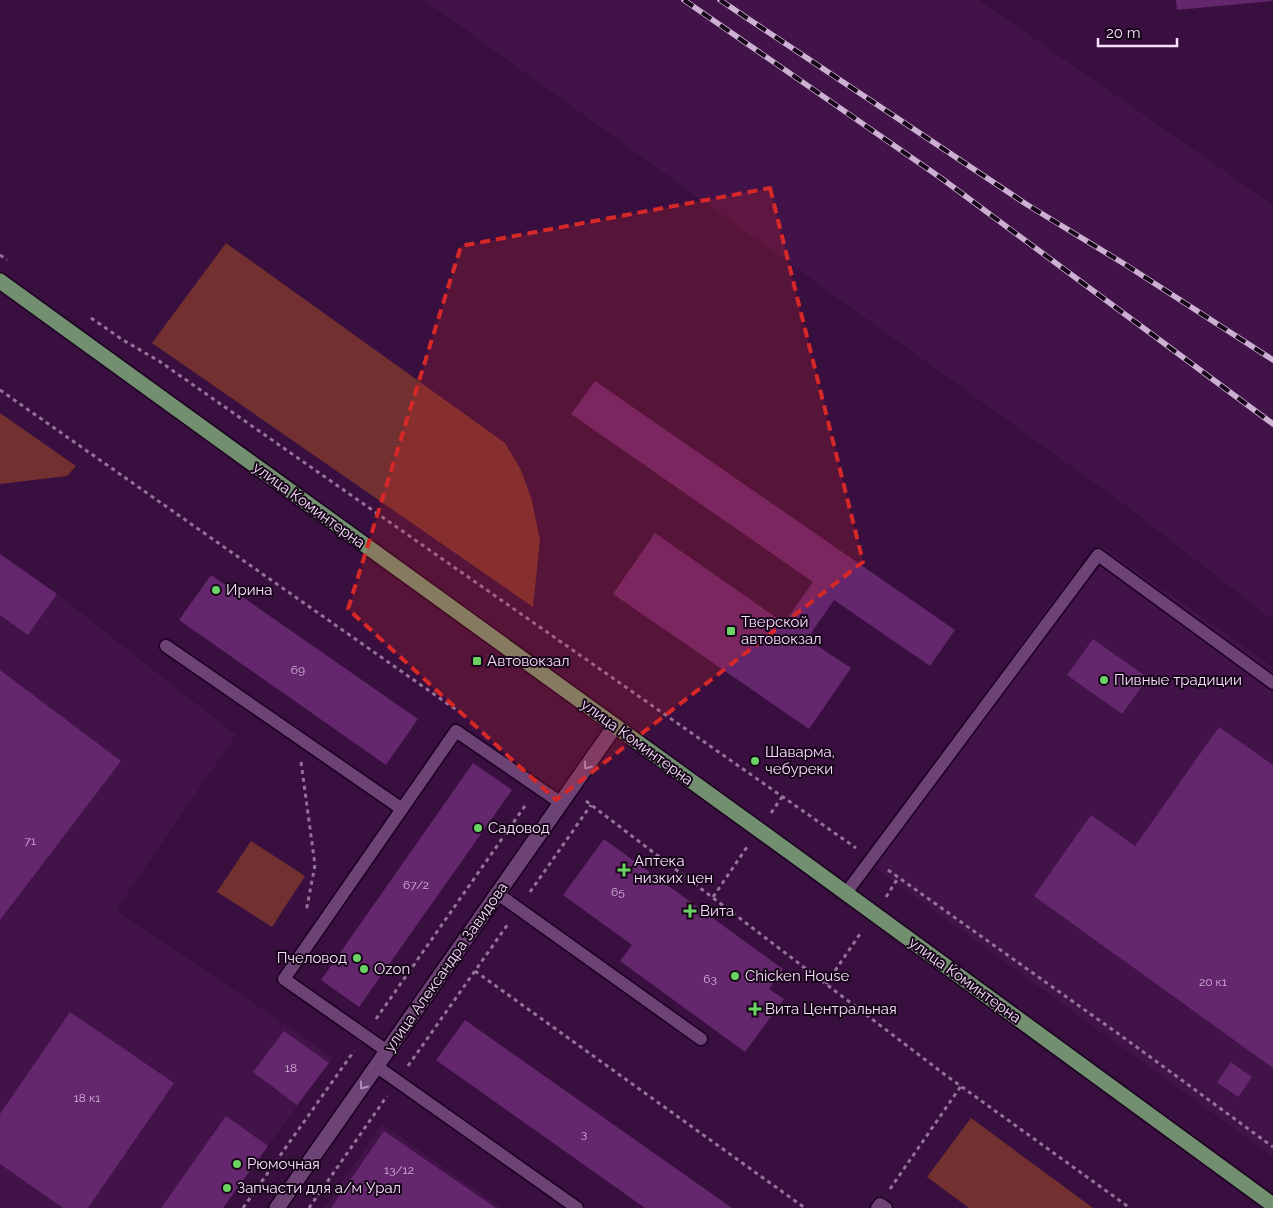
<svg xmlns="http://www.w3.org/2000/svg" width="1273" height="1208" viewBox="0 0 1273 1208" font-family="Raleway,sans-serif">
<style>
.built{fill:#421349}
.green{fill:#723130}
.building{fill:#64266d}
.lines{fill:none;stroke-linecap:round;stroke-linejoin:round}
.lane-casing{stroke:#1b0020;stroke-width:15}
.secondary-casing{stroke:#1b0020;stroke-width:18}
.primary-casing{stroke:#1b0020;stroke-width:18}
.path{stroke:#947399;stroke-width:3;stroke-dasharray:4 4;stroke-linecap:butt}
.lane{stroke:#6d4274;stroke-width:12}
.secondary{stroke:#6d4274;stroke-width:15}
.primary{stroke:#728f70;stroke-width:15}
.rail-casing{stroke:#cdb1d2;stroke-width:5.5}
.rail{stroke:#170619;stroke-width:4;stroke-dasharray:11;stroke-linecap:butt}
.oneway{stroke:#b290b8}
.marked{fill:#d62828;fill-opacity:0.2;stroke:#d62828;stroke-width:4;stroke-dasharray:10 6;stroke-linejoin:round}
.poi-dot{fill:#6bd363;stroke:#170619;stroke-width:2}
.labels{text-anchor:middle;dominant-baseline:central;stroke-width:4;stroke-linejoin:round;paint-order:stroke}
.number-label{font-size:12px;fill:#d3b1d8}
.street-label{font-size:15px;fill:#f8dffc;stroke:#170619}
.poi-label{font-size:15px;fill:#f8dffc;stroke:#170619;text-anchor:start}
</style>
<rect width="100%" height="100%" fill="#380f3e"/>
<path class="built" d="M424,0h555l294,205v415l-148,-115z
M1102,546l171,121v490l-410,-298 202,-275z
M0,554l57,40 179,141 -120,175 217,147 -110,151h-223z
M382,1124l120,84h-178z"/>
<path class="green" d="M226,243l279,200 16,27 11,31 8,39 -7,67 -381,-264z
M0,413l76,53 -9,10 -67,8z
M251,841l54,35 -33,51 -55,-35z
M971,1118l122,90h-124l-42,-31z"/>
<path class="building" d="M1176,0h97v1l-96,9z
M595,381l360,249 -25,36 -96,-66 -27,39 44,29 -42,61 -196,-135 42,-61 129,90 29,-41 -242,-168z
M0,554l57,40 -29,41 -28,-20z
M211,575l207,144 -32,46 -207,-145z
M1093,639l55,39 -26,36 -55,-39z
M0,670l121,91 -121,159z
M1219,727l54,38v303l-239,-172 57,-81 44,31z
M473,763l39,27 -153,217 -38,-27z
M604,839l179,130 -14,20 15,10 -39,53 -125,-91 12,-16 -69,-50z
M70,1012l104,71 -86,125h-25l-63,-44v-50z
M465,1020l267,188h-87l-209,-148z
M284,1031l45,32 -32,42 -44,-33z
M1231,1062l21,15 -14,20 -21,-15z
M226,1116l42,30 -45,62h-62z
M384,1131l112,77h-165z"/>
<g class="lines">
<g class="lane-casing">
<path id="lane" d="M166,646l236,163
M846,893l252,-338 175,128
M498,894l203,145
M387,1051l-103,-72 172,-248 105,72
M376,1066l201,142
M877,1208l3,-4 6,4"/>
</g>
<g class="secondary-casing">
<path id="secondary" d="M277,1208l338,-482"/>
</g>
<g class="primary-casing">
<path id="primary" d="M0,281l813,588 460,336"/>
</g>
<path class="path" d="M0,255l7,5
M91,318l32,22 36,21 697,487
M0,390l458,321
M301,762l14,103 -9,47
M586,801l358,273 186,134
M771,813l11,-16
M888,870l239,170 146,107
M530,892l61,-87
M713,897l34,-50
M886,897l12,-19
M475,971l330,237
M826,984l36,-53
M376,1019l151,-216
M408,1066l100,-142
M890,1189l71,-103
M243,1208l111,-157
M309,1208l78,-112"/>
<use href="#lane" class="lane"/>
<use href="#secondary" class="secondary"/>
<use href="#primary" class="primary"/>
<g class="rail-casing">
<path id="rail" d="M684,0l257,178 332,246
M720,0l306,204 100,61 147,95"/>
</g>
<use href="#rail" class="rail"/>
</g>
<defs><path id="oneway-chevron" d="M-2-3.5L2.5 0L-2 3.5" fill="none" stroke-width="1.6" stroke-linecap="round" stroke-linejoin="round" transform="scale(1.25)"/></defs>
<g class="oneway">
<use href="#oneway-chevron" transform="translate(587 766) rotate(125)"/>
<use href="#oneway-chevron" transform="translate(363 1086) rotate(125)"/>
</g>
<path class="marked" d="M770,188l93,374 -307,238 -208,-191 113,-363z"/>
<g class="poi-dot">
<circle cx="216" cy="590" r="5"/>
<rect x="726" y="626" width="10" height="10" rx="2.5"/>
<rect x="472" y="656" width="10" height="10" rx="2.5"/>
<circle cx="1104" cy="680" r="5"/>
<circle cx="755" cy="761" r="5"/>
<circle cx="478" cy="828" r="5"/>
<path d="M621.5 862.5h5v5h5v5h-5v5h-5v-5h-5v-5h5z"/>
<path d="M687.5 903.5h5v5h5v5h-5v5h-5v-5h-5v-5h5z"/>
<circle cx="357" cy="958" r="5"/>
<circle cx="364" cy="969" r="5"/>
<circle cx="735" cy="976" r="5"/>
<path d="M752.5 1001.5h5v5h5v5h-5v5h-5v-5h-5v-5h5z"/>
<circle cx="237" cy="1164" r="5"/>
<circle cx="227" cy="1188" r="5"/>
</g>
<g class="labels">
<g class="number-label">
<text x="298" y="670">69</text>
<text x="30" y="841">71</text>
<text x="416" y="885">67/2</text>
<text x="618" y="892">65</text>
<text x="710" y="979">63</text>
<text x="1213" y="982">20 к1</text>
<text x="291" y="1068">18</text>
<text x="87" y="1098">18 к1</text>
<text x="584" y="1134">3</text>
<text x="399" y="1170">13/12</text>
</g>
<g class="street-label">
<text transform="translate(309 505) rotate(36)">улица Коминтерна</text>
<text transform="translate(637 742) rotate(36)">улица Коминтерна</text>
<text transform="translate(446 967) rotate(-55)">улица Александра Завидова</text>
<text transform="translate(965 980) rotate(36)">улица Коминтерна</text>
</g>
<g class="poi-label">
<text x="226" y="590">Ирина</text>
<text x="741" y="622">Тверской<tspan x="741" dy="17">автовокзал</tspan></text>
<text x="487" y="661">Автовокзал</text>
<text x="1114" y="680">Пивные традиции</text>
<text x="765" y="752">Шаварма,<tspan x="765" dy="17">чебуреки</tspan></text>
<text x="488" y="828">Садовод</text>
<text x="634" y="861">Аптека<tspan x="634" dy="17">низких цен</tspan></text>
<text x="700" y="911">Вита</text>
<text x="347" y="958" text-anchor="end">Пчеловод</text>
<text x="374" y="969">Ozon</text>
<text x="745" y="976">Chicken House</text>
<text x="765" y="1009">Вита Центральная</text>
<text x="247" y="1164">Рюмочная</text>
<text x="237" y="1188">Запчасти для а/м Урал</text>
</g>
</g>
<path d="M1098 38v8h79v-8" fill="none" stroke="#f8dffc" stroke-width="2.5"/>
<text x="1106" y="38" font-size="15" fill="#f8dffc" stroke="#170619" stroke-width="4" paint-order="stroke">20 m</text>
</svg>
